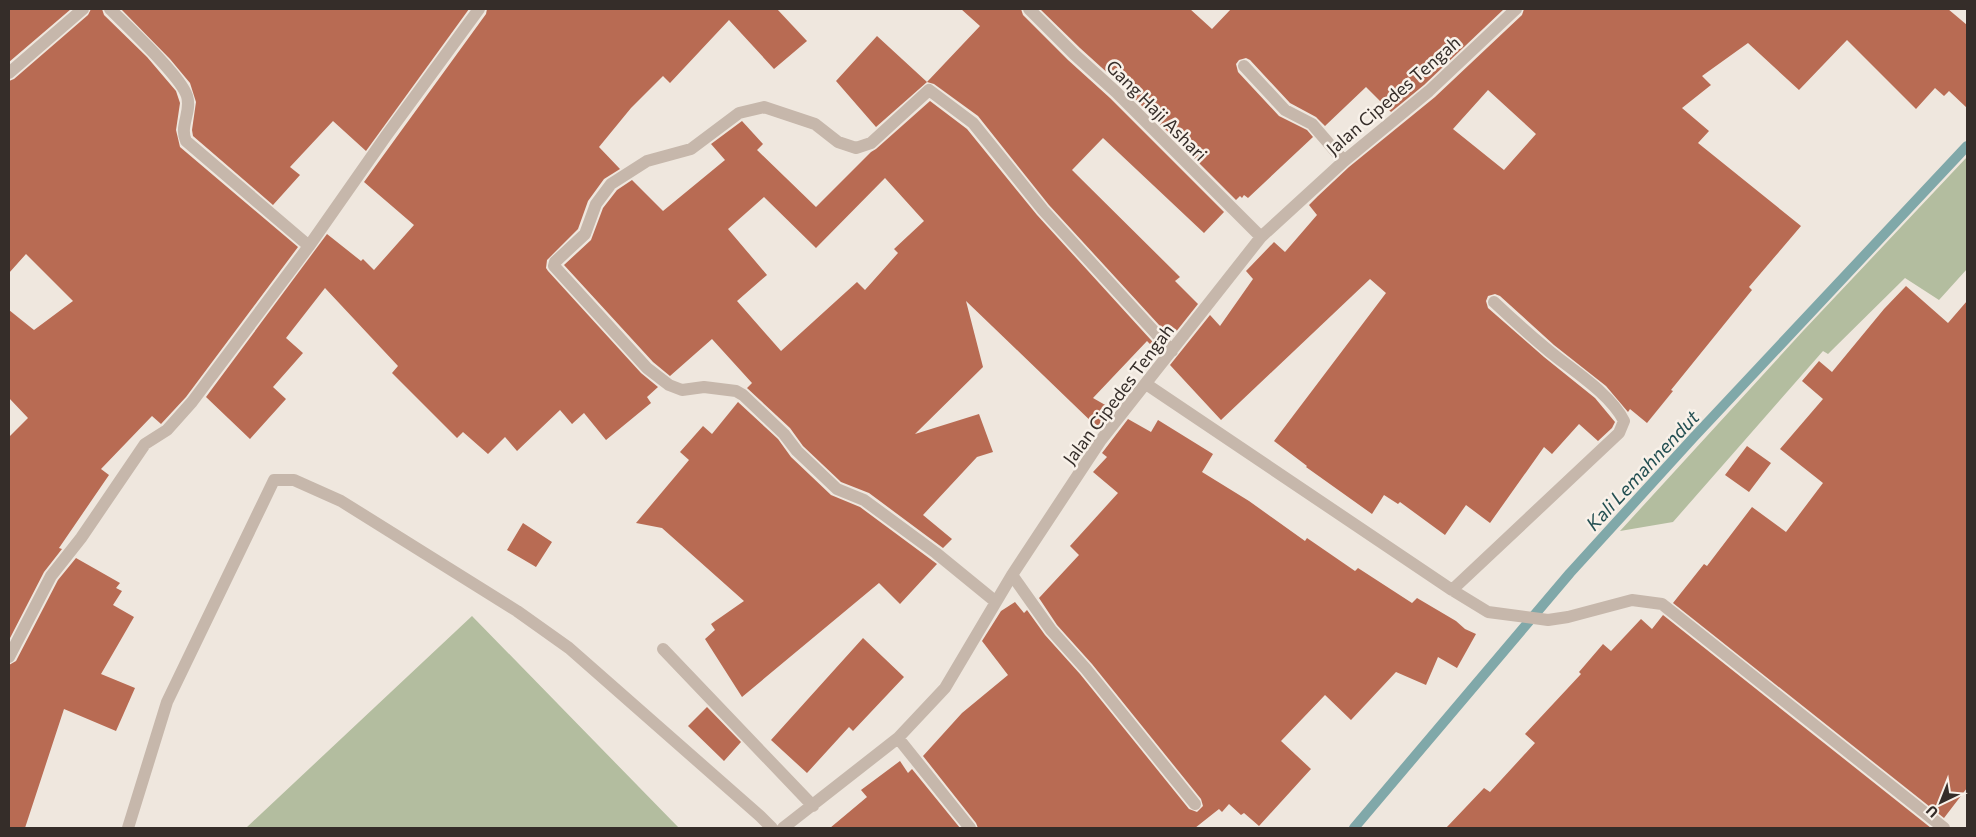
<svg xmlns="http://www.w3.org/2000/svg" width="1976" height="837" viewBox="0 0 1976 837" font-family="Commissioner,sans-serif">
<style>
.green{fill:#b3bd9f}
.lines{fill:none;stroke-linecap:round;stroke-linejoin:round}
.stream{stroke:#80a8a9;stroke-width:10}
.building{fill:#b86b53;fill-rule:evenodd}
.minor{stroke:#c6b7ab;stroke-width:12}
.labels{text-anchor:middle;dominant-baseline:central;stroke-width:5;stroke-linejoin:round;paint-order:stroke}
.street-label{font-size:18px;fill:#352d29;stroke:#f8f1e9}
.water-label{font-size:19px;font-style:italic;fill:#234f52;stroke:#f8f1e9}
</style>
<rect width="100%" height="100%" fill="#efe7de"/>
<path class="green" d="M1967,157v112l-28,31 -34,-22 -77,76 -5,-3 -150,171 -53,9 183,-200z
M472,616l207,212h-433z"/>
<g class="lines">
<path class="stream" d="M1354,828l216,-255 123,-135 274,-292"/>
</g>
<path class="building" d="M9,9h62l-62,53z
M91,9h11l2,6 43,42 29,34 4,12 -4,27 4,17 118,100 -112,150 -25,27 -9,-8 -51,53 8,6 -50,73 3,1 -18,23 -35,68v-203l19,-19 -19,-20v-88l25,20 39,-29 -47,-47 -17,19v-192l5,-2 74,-64z
M121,9h348l-103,142 -33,-30 -43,46 10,8 -27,30 -80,-69 -1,-6 4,-28 -6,-19 -20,-24z
M487,9h290l30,32 -33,28 -45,-49 -59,63 -7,-7 -32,32 -32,39 21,22 -16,10 -16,22 -10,28 -31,31 -1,8 2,3 93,102 17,14 -11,10 4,6 -45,37 -22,-27 -12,11 -12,-14 -43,41 -12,-14 -17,17 -25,-22 -6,6 -65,-65 6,-7 -73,-78 -39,50 17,15 -30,34 13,12 -36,40 -44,-42 121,-163 34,27 2,-2 11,11 40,-45 -50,-43 122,-168z
M961,9h60l2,6 45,45 42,38 114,114 -20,21 -101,-95 -31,32 108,107 -5,4 23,23 -27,34 -122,-133 -71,-89 -44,-32 -7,-2 -51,45 -40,-46 41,-45 50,46 53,-56z
M1040,9h150l22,20 19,-20h273l-80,76 -33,27 -25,-25 -41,39 -9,-9 -26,-14 -40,-43 -4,-2 -7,2 -3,4 2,8 41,44 28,14 6,7 -65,61 -4,-3 -2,3 -2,-2 -4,4 -114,-114 -42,-38z
M1524,9h424l19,16v83l-18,-17 -5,5 -9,-8 -19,21 -69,-69 -48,50 -51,-47 -46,33 9,9 -29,23 27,23 -11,12 103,83 -52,61 3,3 -81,100 2,1 -26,32 -17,-14 -2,3 -22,-26 -52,-41 -54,-49 -5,-2 -7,2 -2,5 2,7 56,49 51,41 20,24 -3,6 -14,13 -19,-17 -27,30 -8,-7 -54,76 -24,-18 -21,30 -45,-33 -2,2 -14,-9 -12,19 -66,-47 1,-1 -33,-25 112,-148 -16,-14 -149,141 -51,-55 40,-50 10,11 33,-47 -7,-8 28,-29 11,10 32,-37 -8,-10 9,-9 31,-29 86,-70 87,-82zM1488,90l48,44 -32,36 -51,-41z
M930,101l37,28 70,86 124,136 -2,2 -12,-12 -54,57 21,12 -15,19 -133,-128 17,66 -68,67 64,-20 14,38 -16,5 -54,58 29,24 -9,9 -74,-55 -28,-11 -38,-36 -13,-18 -43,-40 5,-5 -40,-44 -42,37 -17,-14 -89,-97 27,-25 12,-32 14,-18 15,-10 31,31 62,-51 -14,-16 31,-23 21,23 -6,6 59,57 55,-55 5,-3zM885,178l39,43 -30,28 4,4 -33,37 -8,-8 -76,69 -44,-50 30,-26 -39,-46 36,-32 52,51z
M1906,286l42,37 19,-22v487l-23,30 -271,-215 31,-39 3,2 45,-59 34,25 37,-49 -43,-34 43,-50 -21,-18 17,-20 13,11 52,-63z
M738,402l40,37 13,18 40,38 29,12 77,57 -37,40 -21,-21 -137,114 -37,-58 10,-9 -4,-6 33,-23 -82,-73 -26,-5 53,-63 -9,-8 23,-26 9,8z
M1128,419l23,13 7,-12 55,34 -11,18 47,29 56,40 2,-3 48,33 3,-3 54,35 5,-5 39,23 9,8 11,5 -19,34 -19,-11 -12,28 -30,-13 -45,48 -26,-25 -44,46 30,28 -52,57 -15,-13 -3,2 -12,-11 -7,8 -3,-3 -24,19h-217l-2,-5 -53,-67 39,-43 46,-38 -26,-34 19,-30 14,-9 9,11 3,-3 18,25 35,39 109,135 8,3 6,-6 -2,-7 -109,-135 -35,-39 -18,-27 40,-43 -9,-9 48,-53 -25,-21 14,-15 -5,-4z
M1747,446l24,17 -22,29 -24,-17z
M523,523l29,19 -16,25 -29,-17z
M76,558l44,25 -4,5 6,3 -9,14 21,12 -33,57 34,14 -19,43 -52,-22 -39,119h-16v-163l7,-4 42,-81z
M1663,615l268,213h-485l38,-40 6,4 45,-49 -10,-9 56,-60 -2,-2 24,-28 8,7 30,-32 11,10z
M863,638l41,39 -51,54 -4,-4 -42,46 -36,-33z
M707,707l34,35 -17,19 -36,-35z
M900,761l8,12 4,-4 48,59h-130l37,-31 -6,-7z"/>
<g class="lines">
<path class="minor" d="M110,9c17,17 71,67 77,87 5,16 -8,30 -1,45l123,105 77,-110 93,-127
M1029,9l45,45 42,38 145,145
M1244,66l41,44 27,14 32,37
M9,73l74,-64
M1146,384l306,206 36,22 60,8 20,-3 64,-17 30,4 282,224
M1012,575l39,55 35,39 109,135
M1452,590l167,-157 5,-12c-13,-27 -52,-51 -75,-70 -19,-16 -37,-32 -55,-49
M996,602l-60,-49 -72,-53 -27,-11 -40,-38 -13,-17 -41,-39 -7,-4 -32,-4 -22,3 -13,-5 -22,-17 -93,-102 1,-4 30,-28 11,-30 15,-20 36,-23 44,-12 48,-36 25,-6 51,17 23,18 18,6 15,-5 58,-53 44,33 70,87 129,141
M663,649l150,157
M9,657l42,-81 30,-38 64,-94 22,-14 25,-28 117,-156
M898,738l72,90
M128,828l39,-126 107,-222h20l47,21 176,110 52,37 191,168 12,12
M783,828l115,-90 47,-50 67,-113 89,-135 160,-203 83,-76 85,-70 87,-82"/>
</g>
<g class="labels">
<g class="street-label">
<text transform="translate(1393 95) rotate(-41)">Jalan Cipedes Tengah</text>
<text transform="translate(1157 110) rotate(45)">Gang Haji Ashari</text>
<text transform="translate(1118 394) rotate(-53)">Jalan Cipedes Tengah</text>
</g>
<g class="water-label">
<text transform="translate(1642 470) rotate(-47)">Kali Lemahnendut</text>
</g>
</g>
<rect width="1976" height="837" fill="none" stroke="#352d29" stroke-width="20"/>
<g transform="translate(1941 802) rotate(223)" stroke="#f8f1e9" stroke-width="4" paint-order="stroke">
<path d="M0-4L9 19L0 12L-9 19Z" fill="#352d29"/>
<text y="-8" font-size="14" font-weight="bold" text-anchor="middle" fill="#352d29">U</text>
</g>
</svg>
